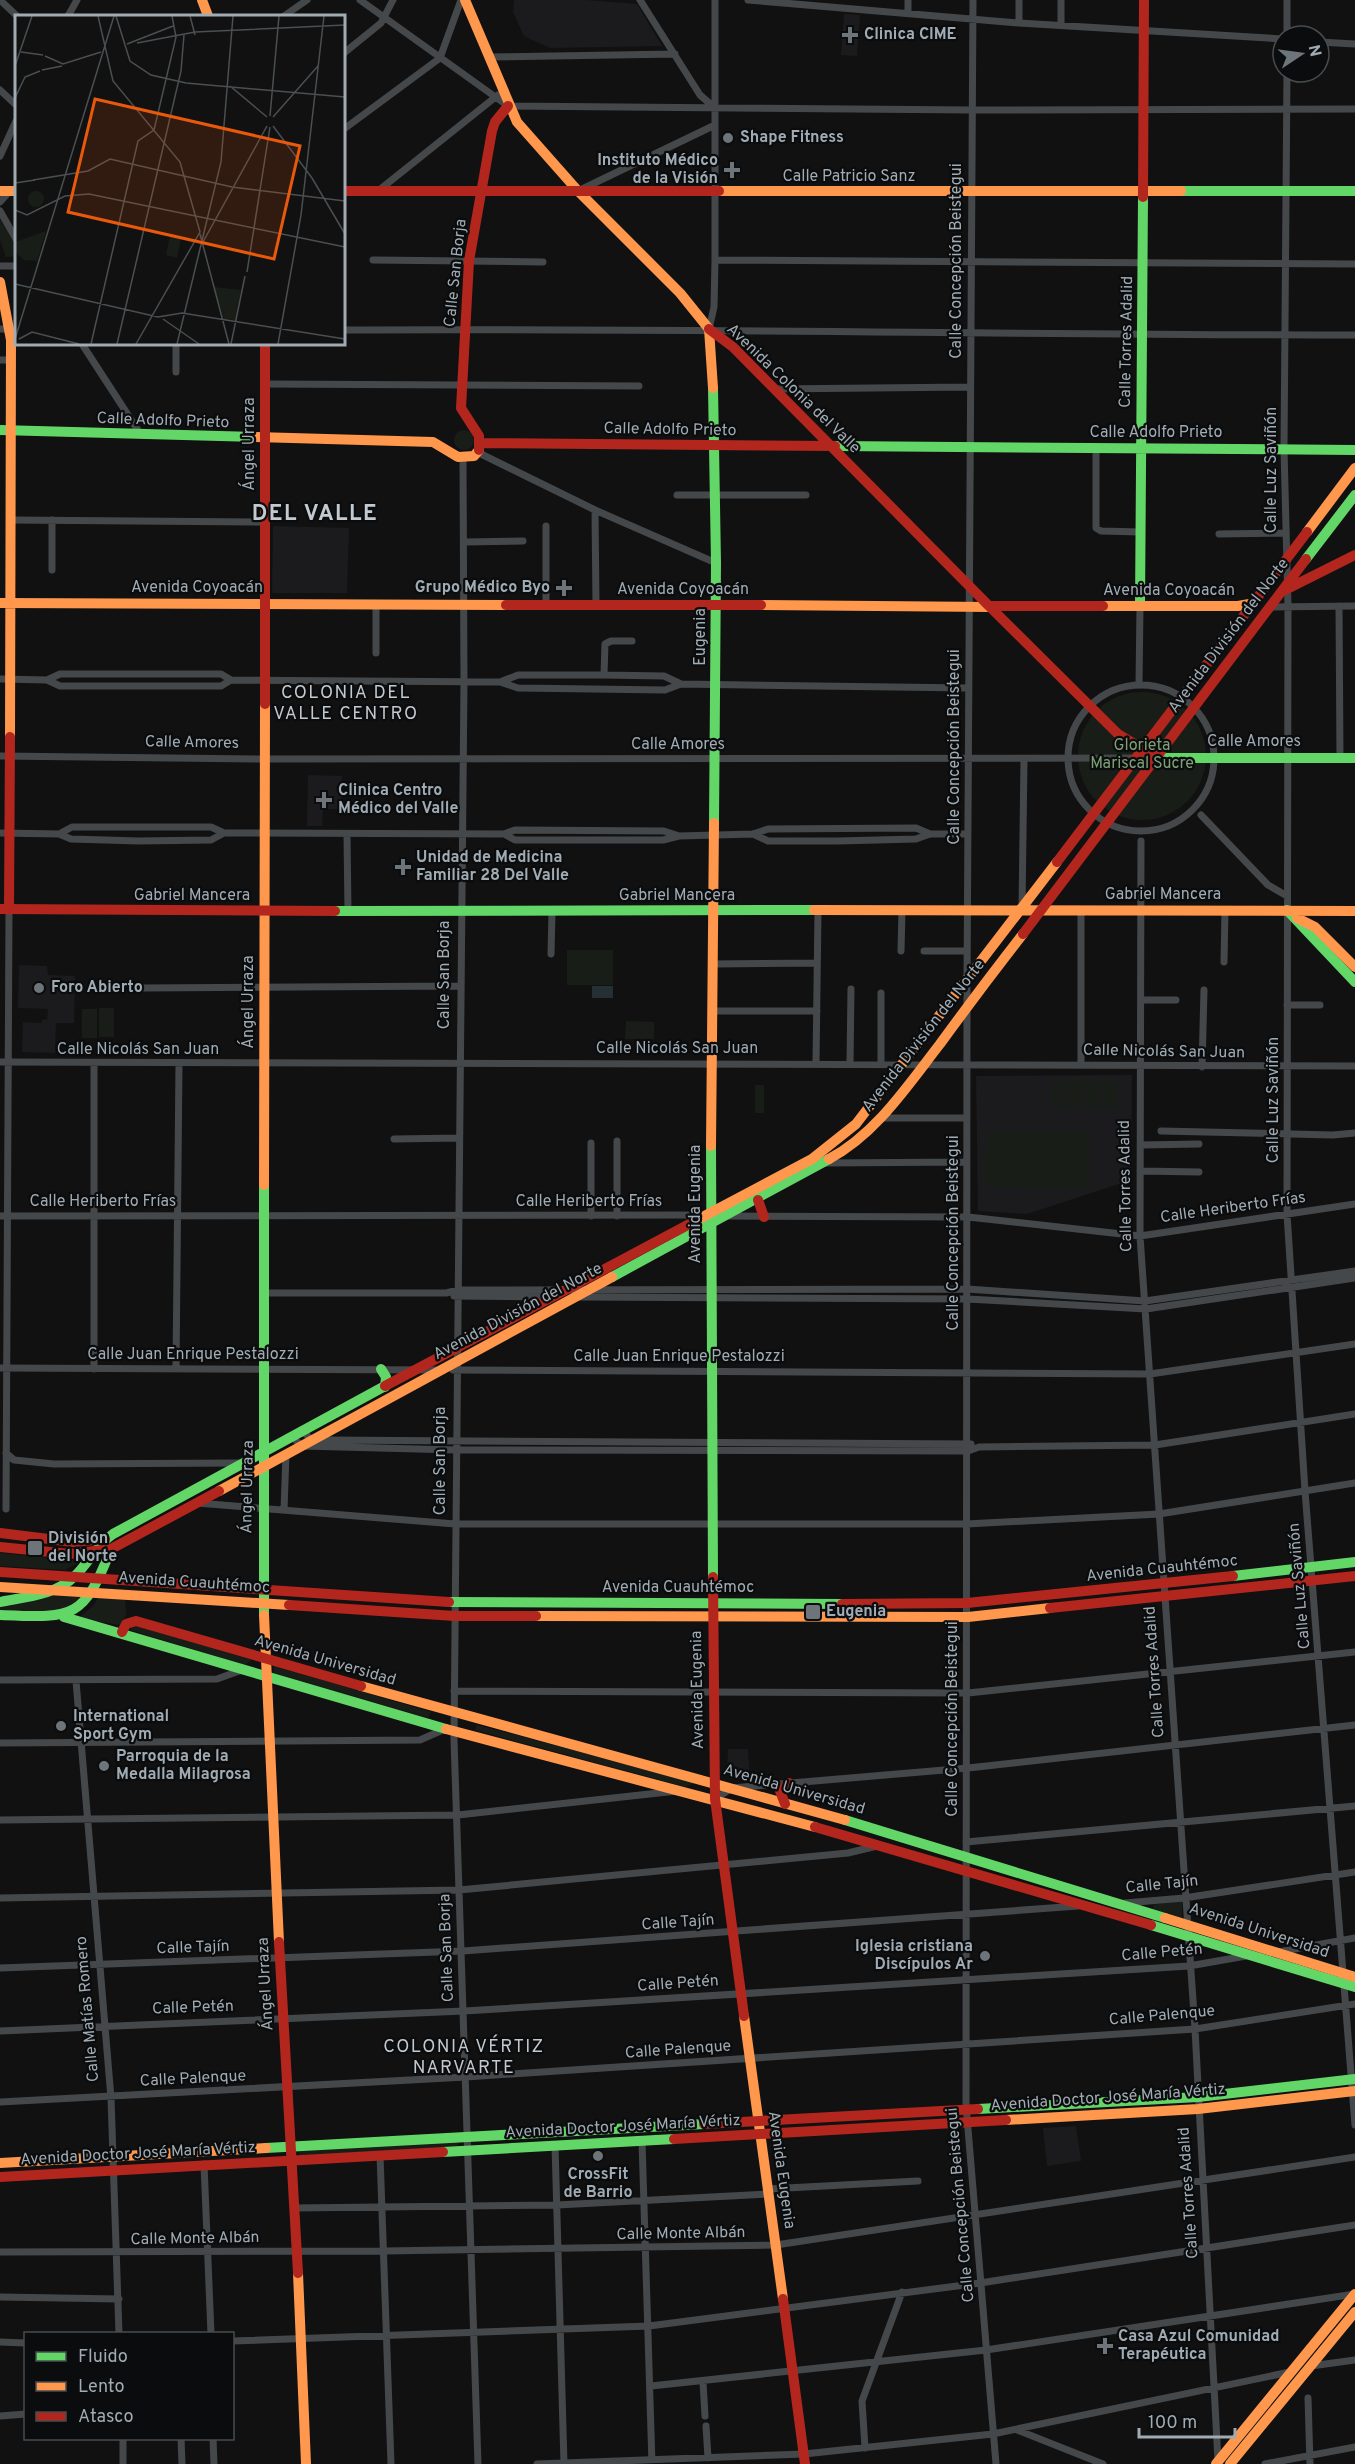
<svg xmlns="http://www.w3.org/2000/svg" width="1355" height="2464" viewBox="0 0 1355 2464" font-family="Overpass,sans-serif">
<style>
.built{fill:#1b1b1d}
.green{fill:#181e17}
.water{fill:#243033}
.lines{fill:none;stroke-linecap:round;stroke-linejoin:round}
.street{stroke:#45484a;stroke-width:7}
.fast{stroke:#63d668;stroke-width:10}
.slow{stroke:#ff974d;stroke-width:10}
.jam{stroke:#b3261e;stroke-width:10}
.poi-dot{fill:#6e757a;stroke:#0b0c0d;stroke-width:2}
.labels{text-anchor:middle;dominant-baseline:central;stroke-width:4.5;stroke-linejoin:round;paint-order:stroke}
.poi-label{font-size:16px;font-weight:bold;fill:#a0abb3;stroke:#0b0c0d;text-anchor:start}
.street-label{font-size:16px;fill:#a0abb3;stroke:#0b0c0d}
.park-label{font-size:16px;fill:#7ea076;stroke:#0b0c0d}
.neighbourhood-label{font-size:18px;letter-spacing:1.5px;fill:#c2c9cf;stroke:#0b0c0d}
.district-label{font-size:22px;font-weight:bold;letter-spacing:1.5px;fill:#c2c9cf;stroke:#0b0c0d}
.inset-road{fill:none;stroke:#4a4f52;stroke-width:1.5}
.view{fill:#e8590c;fill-opacity:0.15;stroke:#e8590c;stroke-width:3}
.inset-edge{fill:none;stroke:#a0abb3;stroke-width:3}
</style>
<rect width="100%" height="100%" fill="#111"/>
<path class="built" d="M514,0h72l51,4 25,42 -112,2 -26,-12 -11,-24z
M844,14l16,1 -3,41 -16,-1z
M273,526l76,2 -2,65h-75z
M308,775l34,1 -1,33h-18l-1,17h-15z
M19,965l28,1 1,9 27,1 -1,47h-18l-1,30 -33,-1 1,-30 19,1v-3l5,-1 1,-10 -30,-1z
M1132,1075l-1,105 -104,34 -49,-3 -2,-135z
M728,1749h20l2,31 -14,-1 -9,-5z
M1076,2126l5,35 -34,5 -4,-38z"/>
<path class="green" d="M0,219l16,27v10l-10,1 -6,-17z
M454 440a10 10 0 1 1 20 0a10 10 0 1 1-20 0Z
M1078 756a64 64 0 1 1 128 0a64 64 0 1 1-128 0Z
M567,950h46v35h-46z
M99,1008h15v29h-15z
M82,1009h15v29h-15z
M626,1021l28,1v17h-29z
M1069,1080h13v27h-14z
M1052,1081h13v27h-14z
M1085,1081h14v27h-14z
M1102,1081h14l-1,28 -13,-1z
M755,1085h9v28h-9z
M986,1131l104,1v56l-105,-1z
M0,1553l82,8 -17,9 -65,-4z
M62,1591l23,3c-18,28 -56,15 -85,17v-4z
M100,1595l25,2 1,18 -6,10 -42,-7 15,-12z
M134,1625l118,35 -7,5 -115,-35z
M274,1666l157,46 -3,6 -154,-45z
M477,1725l219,57 -10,5 -211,-57z
M1182,1899v19l-29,-9v-4z
M458,2140v9l-158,9 -1,-9z"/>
<path class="water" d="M592,986h21v12h-21z"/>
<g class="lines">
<path class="street" d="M0,0l17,16
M360,0l148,106 464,4 383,-1
M640,0l60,95 16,14
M748,0l271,23 264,16
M973,0l-6,982 -1,1123 30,359
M1019,0v23
M1061,0v25
M908,13v-13
M68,16l9,-16
M284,16l23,-16
M1287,36v-36
M1319,42l36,2
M344,53l37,-30 12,-23
M488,57l187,-3
M1287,72l-3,377 4,156 -1,609 18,277 50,634
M0,90l16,15
M344,129l96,-71 21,-58
M0,156l16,-35
M580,190l135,-65
M378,191l120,-96
M0,202l10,-11
M0,211l16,28
M373,260l170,2
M715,260l640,4
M0,266h16
M0,329h16
M709,329l5,-22 1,-47v-260
M344,330c337,-2 674,5 1011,5
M82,344l59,91
M0,360h11
M176,372v-28
M265,384l374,2
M774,389l196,-2
M1096,448v80l5,3 39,1
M479,453l116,57 121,53
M463,458l1,224 -10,1058 24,724
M677,495h129
M595,510l1,95
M11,520l253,2
M1219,534l67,-1
M464,542l59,-1
M52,570v-50
M376,604v49
M546,605v-79
M1339,606l1,152
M1271,607l84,-1
M604,675l1,-31 6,-3h21
M0,679l47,1 13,-6h161l10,6 269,2 18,6 147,2 16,-6 287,4
M47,680l13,6h161l10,-6
M500,682l18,-7h86l60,1 17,8
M1139,685l1,-79
M1068 758a73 73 0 1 1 146 0a73 73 0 1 1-146 0Z
M0,756l265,3 890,-1
M1201,815l67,70 19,11
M0,833l59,1 12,5 68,2 72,-1 13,-7
M59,834l13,-7h139l13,6 280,1 11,-4 149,1 15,5
M347,834l1,78
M504,834l11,6h148l16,-4 74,-2 15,-5 148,-1 14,6
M753,834l15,7h70l78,-2 14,-5h38
M1141,841l-1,395 55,793 23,432
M1022,908l2,-148
M901,951l1,-41
M924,951h43
M551,954l1,-42
M1224,962l1,-52
M713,964l104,-1
M143,988l317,-2
M1141,1000h35
M1287,1005h33
M713,1011h104
M0,1062l1355,4
M816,1063l2,-152
M850,1063l1,-74
M881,1063v-70
M94,1064v305
M1081,1065v-154
M1202,1067l2,-77
M880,1118h87
M1161,1131l172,4 22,-2
M394,1139l65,-1
M1141,1145l58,-1
M824,1163l143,-1
M1140,1171l59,1
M0,1216l702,-1
M591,1216v-73
M617,1216v-75
M728,1216l240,1 172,19 215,-32
M264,1293h182l12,-3 509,-1 178,12 210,-30
M454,1296l94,1
M580,1297l387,2 179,10 209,-31
M0,1368l438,2
M176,1369l3,-305
M453,1370l697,4 205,-30
M301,1430l11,10h11l648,4
M291,1436l11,10 154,4 512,1 11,-4 176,-2 200,-31
M6,1453l8,7 40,4 184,-1
M197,1503l258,21h512l192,-10 196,-31
M6,1509l3,-599
M284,1510l2,-56
M0,1680l217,-1 25,-9
M76,1681l35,417 8,236
M454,1691l514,2 387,-41
M0,1743l420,-3 25,-11
M715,1799l17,-11 236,-20 387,-43
M0,1820l458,-5 219,-24
M966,1842l389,-36
M0,1898l459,-8 389,-37 29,-7
M1125,1903l59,-5 171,-26
M1278,1952l77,-14
M0,1968l463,-17 615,-45
M0,2031l464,-20 725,-45 57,-10
M0,2102l466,-25 729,-48 160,-25
M642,2141l10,323
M555,2145l9,319
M380,2155l11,309
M204,2164l7,170
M768,2189l150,-8
M294,2208l263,-3 211,-11
M0,2252l384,-1 392,-6 579,-88
M0,2297l119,2
M232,2341l417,-15 331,-43 375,-58
M0,2342l26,1
M1311,2366l44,-6
M703,2382l2,34
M651,2386l335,-36 369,-56
M1308,2398l2,66
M0,2416l26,-2
M706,2426l2,32
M1017,2430l86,34
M123,2438v26
M181,2438l1,26
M213,2438l1,26
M865,2448l-3,-47 40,-109
M537,2464l267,-10 189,-20 297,-62
M1265,2464l90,-17"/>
<path class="fast" d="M1181,191h174
M713,388l3,175 -2,260
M0,430l256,7
M835,446l520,4
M1306,559l49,-64
M1140,606l3,-409
M1158,758h197
M1287,910l68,72
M335,911l479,-1
M711,1146l2,431
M612,1277l217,-118
M381,1369l5,8 -1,10
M1233,1576l122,-14
M0,1602c25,-5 56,-7 75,-26 14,-14 22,-31 38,-42l272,-148
M449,1602l393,2
M0,1615c74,3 83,5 111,-66
M264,1615v-430
M64,1617l382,112
M845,1820l320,98
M1151,1925l204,62
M978,2109l220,-12 157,-18
M266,2148l438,-24
M443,2152l231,-13"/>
<path class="slow" d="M202,0l6,16
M465,0l52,122 61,69 102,102 29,36 4,59
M0,191h16
M719,191h462
M0,282l11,58 -1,397
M256,437l177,5 25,15 16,-1 5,-6
M1307,532l48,-64
M0,603l506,2
M761,605l229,2
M1103,606h135l17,-3
M814,910l541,1
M1297,918l18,9 40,40
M711,1146l3,-323
M829,1159c47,-25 79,-74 111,-115 27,-37 55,-74 83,-110
M264,1185l1,-481
M697,1220l115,-61 44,-35 201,-262
M219,1491l393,-214
M0,1587l289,18
M264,1615l15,327
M536,1616l432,1 82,-9
M361,1686l484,134
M446,1729l369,98
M1165,1918l190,59
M744,2016l39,283
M1006,2120l192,-11 157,-18
M0,2163l266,-15
M298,2273l8,191
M1216,2464l139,-170
M1230,2464l125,-152"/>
<path class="jam" d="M344,191h375
M1143,197l1,-197
M709,329l24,18 256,259h114
M481,443l354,3
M479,450v-14l-18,-28 8,-147 23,-130 3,-9 13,-16
M1283,591l72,-36
M506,605h255
M990,607l128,127 40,24
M265,704v-360
M1057,862l250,-330
M0,909l335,2
M9,910l1,-173
M1023,934l283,-375
M758,1200l6,17
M385,1386l312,-166
M0,1533l73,9 32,-3
M0,1547l70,7 41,-5 108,-58
M0,1572l449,30
M713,1577l2,222 29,217
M842,1604l125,-1 266,-27
M289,1605l166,11h81
M1050,1608l305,-32
M122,1632l4,-8 10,-3 225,65
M785,1804l-5,-13 9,-8
M815,1827l336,98
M279,1942l19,331
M704,2124l274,-15
M674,2139l332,-19
M0,2177l443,-25
M783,2299l22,165"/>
</g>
<g class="poi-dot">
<path d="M847 26h6v6h6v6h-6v6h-6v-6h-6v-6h6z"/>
<circle cx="728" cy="138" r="6"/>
<path d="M729 161h6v6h6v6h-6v6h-6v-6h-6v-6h6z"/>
<path d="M561 579h6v6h6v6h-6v6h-6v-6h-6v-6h6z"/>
<path d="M321 791h6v6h6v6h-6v6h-6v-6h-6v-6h6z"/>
<path d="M400 858h6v6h6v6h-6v6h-6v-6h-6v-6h6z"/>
<circle cx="39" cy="988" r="6"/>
<rect x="27" y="1540" width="16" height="16" rx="3"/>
<rect x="805" y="1604" width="16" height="16" rx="3"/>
<circle cx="61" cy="1726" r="6"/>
<circle cx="104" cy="1766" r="6"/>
<circle cx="985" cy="1956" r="6"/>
<circle cx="598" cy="2156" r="6"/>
<path d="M1102 2337h6v6h6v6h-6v6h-6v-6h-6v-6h6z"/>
</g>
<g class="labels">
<g class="poi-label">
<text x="864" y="35">Clinica CIME</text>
<text x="740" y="138">Shape Fitness</text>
<text x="718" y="161" text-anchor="end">Instituto Médico<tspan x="718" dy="18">de la Visión</tspan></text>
<text x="550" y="588" text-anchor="end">Grupo Médico Byo</text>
<text x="338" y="791">Clinica Centro<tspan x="338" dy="18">Médico del Valle</tspan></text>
<text x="416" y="858">Unidad de Medicina<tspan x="416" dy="18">Familiar 28 Del Valle</tspan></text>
<text x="51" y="988">Foro Abierto</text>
<text x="48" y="1539">División<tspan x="48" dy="18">del Norte</tspan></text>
<text x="826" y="1612">Eugenia</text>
<text x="73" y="1717">International<tspan x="73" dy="18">Sport Gym</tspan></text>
<text x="116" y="1757">Parroquia de la<tspan x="116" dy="18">Medalla Milagrosa</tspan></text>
<text x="973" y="1947" text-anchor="end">Iglesia cristiana<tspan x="973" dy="18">Discípulos Ar</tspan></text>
<text x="598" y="2175" text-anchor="middle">CrossFit<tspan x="598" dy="18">de Barrio</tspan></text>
<text x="1118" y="2337">Casa Azul Comunidad<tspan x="1118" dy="18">Terapéutica</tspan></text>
</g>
<g class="street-label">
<text x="849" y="177">Calle Patricio Sanz</text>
<text transform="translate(957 261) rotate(-90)">Calle Concepción Beistegui</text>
<text transform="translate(456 273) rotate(-84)">Calle San Borja</text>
<text transform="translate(1127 342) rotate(-89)">Calle Torres Adalid</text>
<text transform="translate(793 389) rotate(44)">Avenida Colonia del Valle</text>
<text transform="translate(163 421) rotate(2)">Calle Adolfo Prieto</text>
<text transform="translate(670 430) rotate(1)">Calle Adolfo Prieto</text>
<text x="1156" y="433">Calle Adolfo Prieto</text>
<text transform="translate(250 444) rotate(-90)">Ángel Urraza</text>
<text transform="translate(1272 470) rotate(-90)">Calle Luz Saviñón</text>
<text x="197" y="588">Avenida Coyoacán</text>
<text x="683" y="590">Avenida Coyoacán</text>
<text x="1169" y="591">Avenida Coyoacán</text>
<text transform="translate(1229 636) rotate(-53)">Avenida División del Norte</text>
<text transform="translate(701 637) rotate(-90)">Eugenia</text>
<text x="1254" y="742">Calle Amores</text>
<text transform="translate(192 743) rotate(1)">Calle Amores</text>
<text x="678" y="745">Calle Amores</text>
<text transform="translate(955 747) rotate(-90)">Calle Concepción Beistegui</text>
<text x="1163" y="895">Gabriel Mancera</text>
<text x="192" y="896">Gabriel Mancera</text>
<text x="677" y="896">Gabriel Mancera</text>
<text transform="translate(445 975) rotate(-90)">Calle San Borja</text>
<text transform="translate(249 1002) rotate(-90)">Ángel Urraza</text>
<text transform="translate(924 1036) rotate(-52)">Avenida División del Norte</text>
<text x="677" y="1049">Calle Nicolás San Juan</text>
<text x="138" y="1050">Calle Nicolás San Juan</text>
<text transform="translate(1164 1052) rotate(1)">Calle Nicolás San Juan</text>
<text transform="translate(1274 1100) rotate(-90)">Calle Luz Saviñón</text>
<text transform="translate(1126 1186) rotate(-91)">Calle Torres Adalid</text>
<text x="103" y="1202">Calle Heriberto Frías</text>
<text x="589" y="1202">Calle Heriberto Frías</text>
<text transform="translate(696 1204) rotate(-90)">Avenida Eugenia</text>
<text transform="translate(1233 1208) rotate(-8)">Calle Heriberto Frías</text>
<text transform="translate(954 1233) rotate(-90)">Calle Concepción Beistegui</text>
<text transform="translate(518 1312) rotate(-28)">Avenida División del Norte</text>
<text x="193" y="1355">Calle Juan Enrique Pestalozzi</text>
<text x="679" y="1357">Calle Juan Enrique Pestalozzi</text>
<text transform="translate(441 1461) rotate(-90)">Calle San Borja</text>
<text transform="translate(248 1487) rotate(-89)">Ángel Urraza</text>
<text transform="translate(1162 1569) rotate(-6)">Avenida Cuauhtémoc</text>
<text transform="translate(194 1583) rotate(4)">Avenida Cuauhtémoc</text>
<text transform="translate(1300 1586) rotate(-95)">Calle Luz Saviñón</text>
<text x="678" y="1588">Avenida Cuauhtémoc</text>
<text transform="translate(325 1661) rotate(16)">Avenida Universidad</text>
<text transform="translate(1155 1672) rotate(-94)">Calle Torres Adalid</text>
<text transform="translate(698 1690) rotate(-91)">Avenida Eugenia</text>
<text transform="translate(953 1719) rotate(-90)">Calle Concepción Beistegui</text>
<text transform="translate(794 1790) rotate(16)">Avenida Universidad</text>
<text transform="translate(1162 1885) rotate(-6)">Calle Tajín</text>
<text transform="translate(678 1923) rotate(-4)">Calle Tajín</text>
<text transform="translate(1259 1931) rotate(18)">Avenida Universidad</text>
<text transform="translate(193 1948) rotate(-2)">Calle Tajín</text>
<text transform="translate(447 1948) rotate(-92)">Calle San Borja</text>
<text transform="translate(1162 1953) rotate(-5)">Calle Petén</text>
<text transform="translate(266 1984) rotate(-93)">Ángel Urraza</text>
<text transform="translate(678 1984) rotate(-4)">Calle Petén</text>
<text transform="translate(193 2008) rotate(-2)">Calle Petén</text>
<text transform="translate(88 2009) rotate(-95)">Calle Matías Romero</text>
<text transform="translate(1162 2016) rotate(-5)">Calle Palenque</text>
<text transform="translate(678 2050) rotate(-4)">Calle Palenque</text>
<text transform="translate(193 2079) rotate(-3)">Calle Palenque</text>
<text transform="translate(1108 2098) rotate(-4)">Avenida Doctor José María Vértiz</text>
<text transform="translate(623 2127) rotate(-3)">Avenida Doctor José María Vértiz</text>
<text transform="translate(138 2154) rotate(-3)">Avenida Doctor José María Vértiz</text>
<text transform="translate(781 2170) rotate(82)">Avenida Eugenia</text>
<text transform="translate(1189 2193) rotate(-94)">Calle Torres Adalid</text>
<text transform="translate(961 2205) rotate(-95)">Calle Concepción Beistegui</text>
<text transform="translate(681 2234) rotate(-1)">Calle Monte Albán</text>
<text transform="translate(195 2239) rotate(-1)">Calle Monte Albán</text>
</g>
<g class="park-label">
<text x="1142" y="746">Glorieta<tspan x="1142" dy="18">Mariscal Sucre</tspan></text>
</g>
<g class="neighbourhood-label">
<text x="346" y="693">COLONIA DEL<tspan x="346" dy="21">VALLE CENTRO</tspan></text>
<text x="464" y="2047">COLONIA VÉRTIZ<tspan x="464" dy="21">NARVARTE</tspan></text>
</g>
<g class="district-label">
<text x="315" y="514">DEL VALLE</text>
</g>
</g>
<g transform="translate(15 15)">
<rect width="330" height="330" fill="#111"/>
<path d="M13 184a8 8 0 1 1 16 0a8 8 0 1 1-16 0ZM31,216l-9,30 -13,-1 -9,-8v-10zM155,221l11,2 -4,20 -11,-3zM199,272l27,3 -6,30 -11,-1z" fill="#181e17"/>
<path class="inset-road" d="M83,1l15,65 67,81 20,70 -64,112M101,1l14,45 21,14 35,8 159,14M175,1l5,19M180,17l150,-7M122,28l58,-11M112,29l46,-18M6,37l22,3M30,41l18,8 38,-12M0,51l17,-50M27,55l20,-4M215,71l37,31M0,83l10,-21 15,-6M255,101l9,-100M258,102l45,-51M258,111l39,52 33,56M18,165l55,-9 22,-12 122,28 113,14M0,168l20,-3M0,195l12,5 38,-19 24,-2 256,53M185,219l29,110M188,227l64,-116M232,257l23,-145M0,269l143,33 24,-4 163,26M148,304l36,25M0,324l99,-323M4,324l13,-7 47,12M76,329l47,-203 16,-11 22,-93 -4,-21M102,329l64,-273 3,-36M162,329l44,-182 12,-146M216,329l14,-68M263,329l23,-129 23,-199"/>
<path class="view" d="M80,84l205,47 -26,113 -206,-47z"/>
<rect width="330" height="330" class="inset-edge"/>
</g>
<rect x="24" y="2332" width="210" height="108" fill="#0b0c0d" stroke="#474c4f" stroke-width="1.5"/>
<rect x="36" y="2352" width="30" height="9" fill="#63d668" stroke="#474c4f" stroke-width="1.5"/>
<text x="78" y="2362" font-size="18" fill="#a0abb3">Fluido</text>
<rect x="36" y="2382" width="30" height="9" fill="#ff974d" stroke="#474c4f" stroke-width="1.5"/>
<text x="78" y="2392" font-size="18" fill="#a0abb3">Lento</text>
<rect x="36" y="2412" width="30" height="9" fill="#b3261e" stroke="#474c4f" stroke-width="1.5"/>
<text x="78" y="2422" font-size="18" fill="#a0abb3">Atasco</text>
<g transform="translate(1301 54) rotate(77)"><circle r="28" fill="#0b0c0d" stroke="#474c4f" stroke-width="1.5"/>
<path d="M0-4.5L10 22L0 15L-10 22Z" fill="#6e757a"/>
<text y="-9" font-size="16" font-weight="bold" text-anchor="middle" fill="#a0abb3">N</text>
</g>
<path d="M1139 2428v9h96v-9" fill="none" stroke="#a0abb3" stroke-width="3"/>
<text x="1148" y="2428" font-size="18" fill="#a0abb3" stroke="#0b0c0d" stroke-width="4.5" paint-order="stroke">100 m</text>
</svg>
